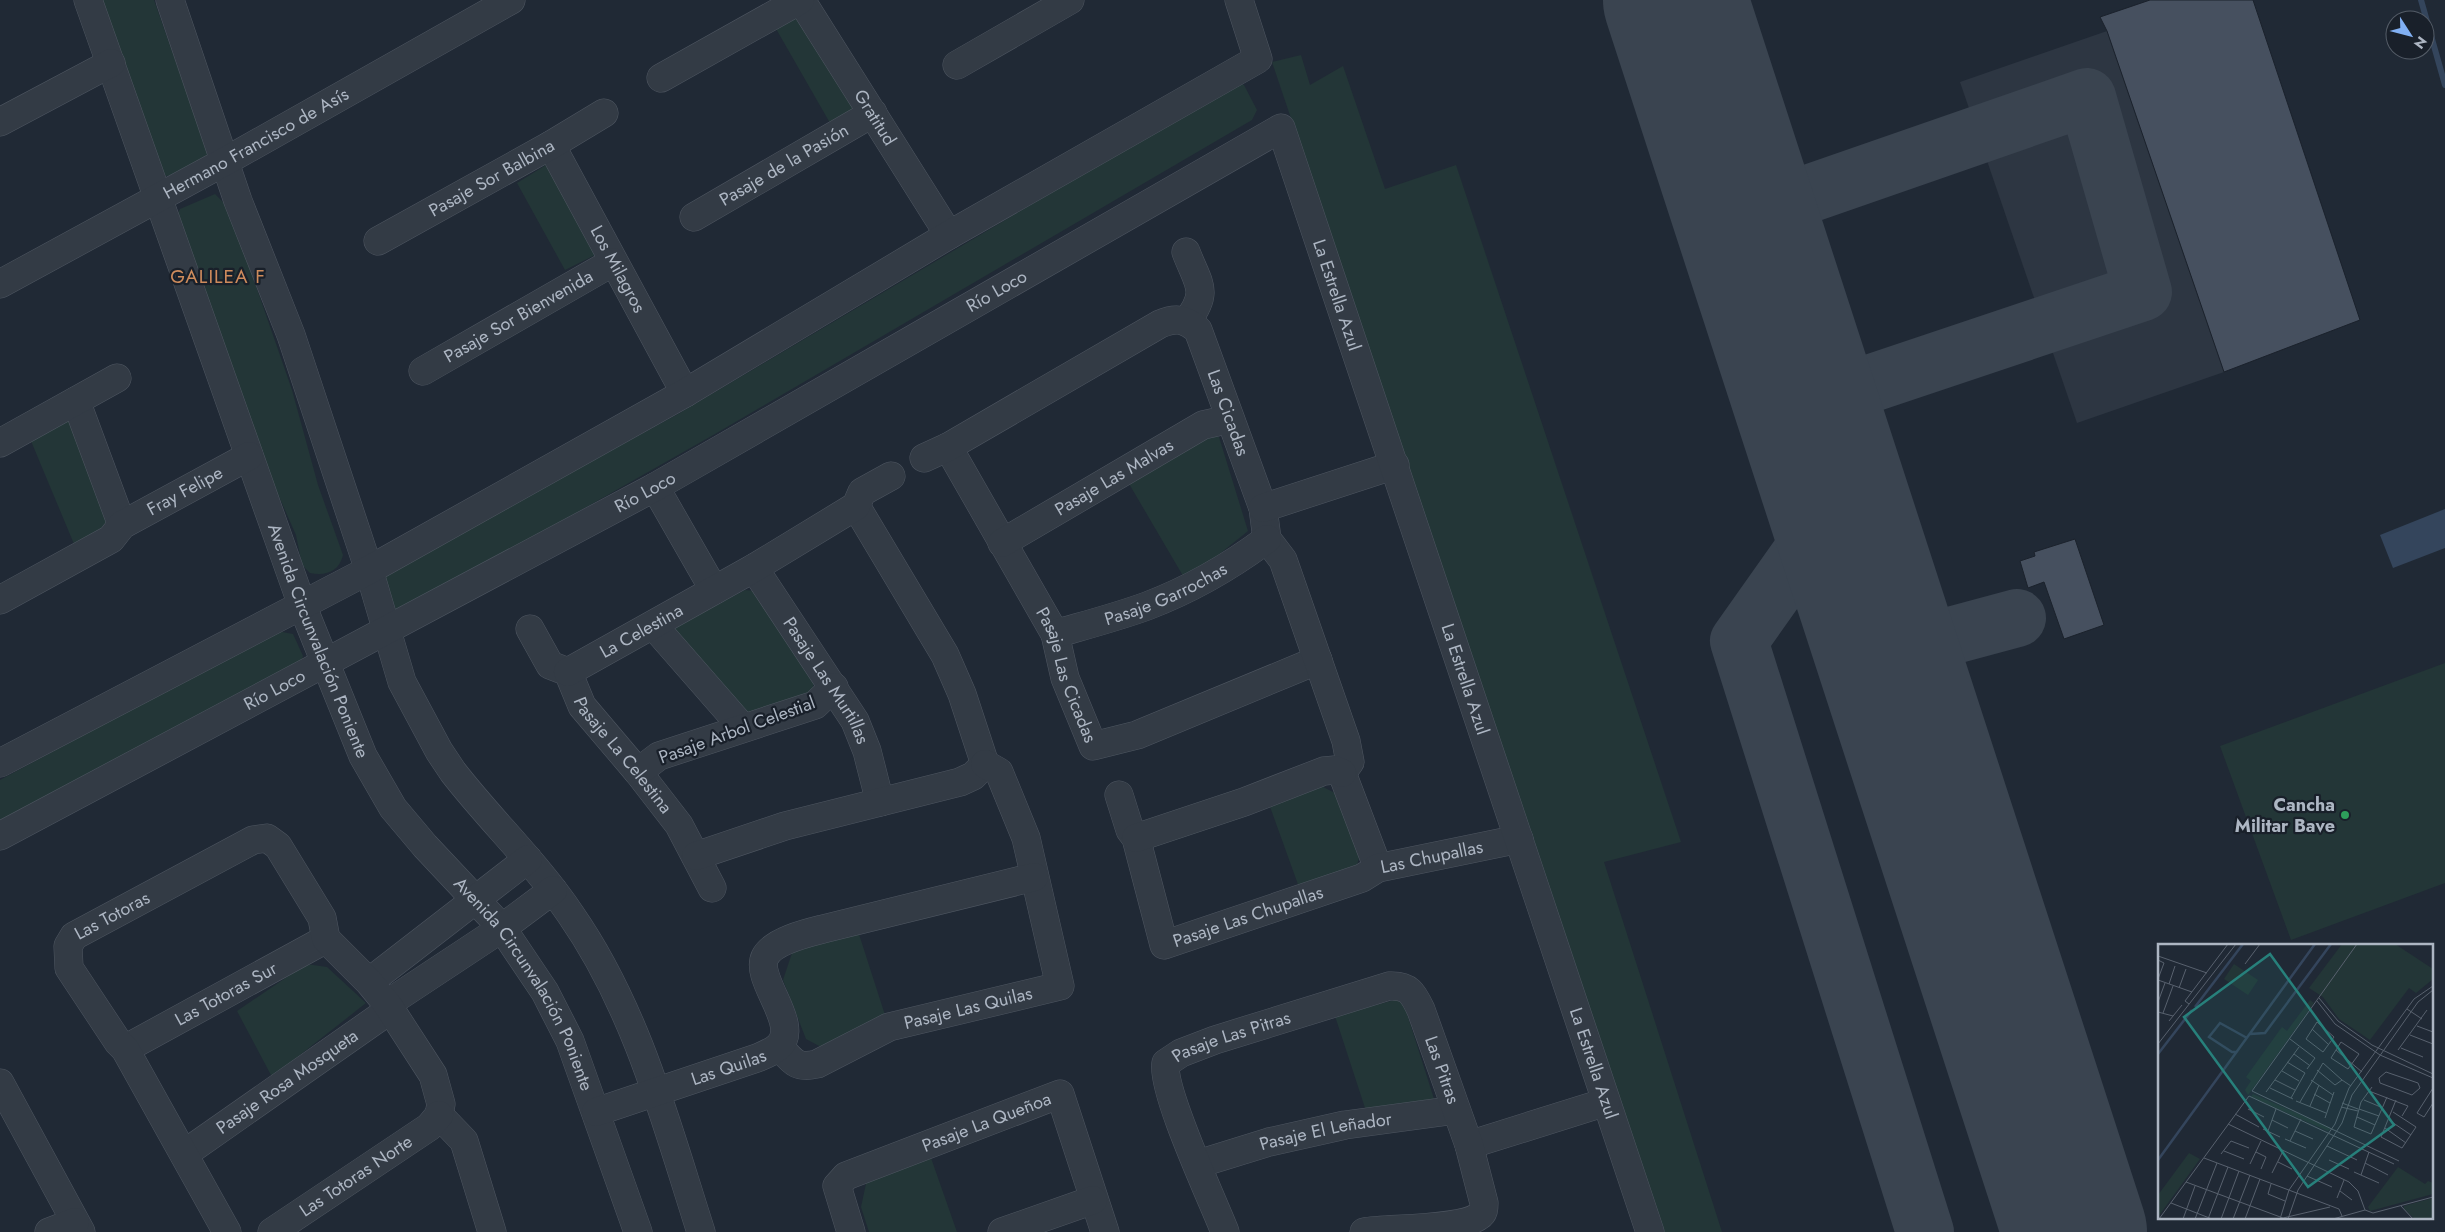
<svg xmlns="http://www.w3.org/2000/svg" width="2445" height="1232" viewBox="0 0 2445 1232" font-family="Jost,sans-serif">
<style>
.airport{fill:#2d3642}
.green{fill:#233637}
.water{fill:#34455c}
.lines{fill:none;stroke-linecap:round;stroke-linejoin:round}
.stream{stroke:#34455c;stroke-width:6}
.taxiway{stroke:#3a4450;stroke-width:58}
.runway{stroke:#3a4450;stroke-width:144}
.building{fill:#46505f;stroke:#1b222c}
.minor-casing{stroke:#4e5661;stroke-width:29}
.minor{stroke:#333b45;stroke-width:28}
.leisure-dot{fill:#2e9e5b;stroke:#19202a;stroke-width:2}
.labels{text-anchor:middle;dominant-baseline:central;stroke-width:4.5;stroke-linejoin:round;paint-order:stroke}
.street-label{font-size:18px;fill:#adb6c3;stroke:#19202a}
.poi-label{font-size:18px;font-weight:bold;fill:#adb6c3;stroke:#19202a;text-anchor:end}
.neighbourhood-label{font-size:19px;letter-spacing:1px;fill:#ce8b5c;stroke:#19202a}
.inset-river{fill:none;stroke:#34455c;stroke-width:2.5}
.inset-road{fill:none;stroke:#58616e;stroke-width:1}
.view{fill:#27807b;fill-opacity:0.15;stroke:#27807b;stroke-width:2.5}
.inset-edge{fill:none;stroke:#adb6c3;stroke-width:2.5}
</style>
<rect width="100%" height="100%" fill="#202935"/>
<path class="airport" d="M2107,31l117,341 -147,51 -117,-341z"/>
<path class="green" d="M98,0h56l55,156 -31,19 -13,1z
M797,10l59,98 -26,15 -55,-96z
M1301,55l9,30 33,-19 42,123 71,-24 225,677 -77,20 118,370h-62l-253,-769 -135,-401z
M1238,82l6,3 13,25 -5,10 -537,314 -315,179 -7,-2 -10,-31 10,-11 285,-155z
M546,165l49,90 -30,15 -48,-87z
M215,194l14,14 63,182 26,95 25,70c-4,17 -17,21 -33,18l-8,-8 -6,-30 -53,-120 -67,-198 4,-8z
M69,416l40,109 -35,19 -43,-103z
M1207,437h12l29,94 -62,50 -58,-99z
M745,590l11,1 59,86 -4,22 -64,21 -77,-90z
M277,631l16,3 10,22 -4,14 -299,152v-42z
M2445,663v220l-154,57 -71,-194z
M1317,784l24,12 18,62 -4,14 -55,18 -31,-86z
M857,928l28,87 -64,32 -15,-8 -23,-59 11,-33z
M306,964l21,3 39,36 -94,74 -35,-66z
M1402,998l33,104 -69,9 -31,-95z
M931,1158l26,74h-88l-8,-25 6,-28z"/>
<path class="water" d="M2445,509v39l-52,20 -13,-33z"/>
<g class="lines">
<path class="stream" d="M2421,0l24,85"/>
<path class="taxiway" d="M1734,181l36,17 18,3
M1756,248l12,-26 20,-21 299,-104 56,195 -289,97 -14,11 -7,17 -16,19
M1796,373l38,16h20
M1838,501l-99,140 186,591
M1887,653l130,-35"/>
<path class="runway" d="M1675,0l400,1232"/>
</g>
<path class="building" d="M2150,0h103l107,320 -136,52 -117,-341 -7,-14z
M2075,539l29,86 -40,14 -20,-57 -16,6 -8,-27 15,-5 -1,-4z"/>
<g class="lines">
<g class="minor-casing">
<g id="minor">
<path id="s1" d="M88,0l214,605 61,151 30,52 32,38 77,82 43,64 25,49 68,191"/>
<path d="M170,0l68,201 53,134 78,235 33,112 37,69 14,21c38,49 83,91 118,143 66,95 95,208 130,317"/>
<path id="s2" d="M801,0l148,235"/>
<path d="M957,65l113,-65"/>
<path d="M661,78l139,-78"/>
<path d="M0,122l111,-59"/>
<path id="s3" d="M551,145l134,248"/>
<path id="s4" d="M694,217l179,-104"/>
<path id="s5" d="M378,241l173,-96 53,-32"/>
<path d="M1186,252c12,32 24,39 1,69"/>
<path id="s6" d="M0,284l224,-122 287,-162"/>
<path id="s7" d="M423,371l190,-109"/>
<path d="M76,401l46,124"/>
<path d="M0,443l117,-65"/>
<path id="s8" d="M948,447l107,187 10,44 28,68 44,-11 181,-75"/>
<path id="s9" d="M924,458l24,-11 212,-123c16,-7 25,-5 38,6l65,178 4,31 16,21 63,181 4,21 -8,11"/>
<path d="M655,487l59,103"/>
<path d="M856,506l89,149 17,39 23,70"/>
<path d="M1263,508l132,-43"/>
<path id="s10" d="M1002,543l201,-118 27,-6"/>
<path id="s11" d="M754,568l101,153 12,30 13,51"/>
<path id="s12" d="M0,600l111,-61 11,-14 127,-69"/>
<path d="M653,625l90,103"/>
<path id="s13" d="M530,629l20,36 18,7 14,34 56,66 41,53 33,63"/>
<path id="s14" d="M1055,634c31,-9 62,-17 92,-28 42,-16 84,-40 120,-67"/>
<path id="s15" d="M568,672l186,-104 102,-62 6,-14 29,-16"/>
<path d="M0,763l369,-193 316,-177 264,-158 309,-176 -19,-59"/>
<path d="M638,772l21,-16 156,-51 19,-18"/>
<path d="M1342,773l36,95"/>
<path id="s16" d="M1119,795l11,35 6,8 28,107 198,-67 16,-10 141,-29"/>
<path id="s17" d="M0,836l655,-349 626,-359 369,1104"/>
<path d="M1136,838l108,-36 80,-31 11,-1 7,3"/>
<path d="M696,856l89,-30 175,-44 13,-6 12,-12"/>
<path d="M369,982l159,-123"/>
<path d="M387,1004l115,-76 51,-38"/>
<path id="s18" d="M779,1046c13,15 17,23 38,18l72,-37 171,-41 -34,-148 -27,-66 -14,-8"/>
<path id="s19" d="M125,1049l201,-110"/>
<path d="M0,1083l81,149"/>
<path id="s20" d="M596,1112l161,-54c7,-3 15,-6 21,-11 24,-22 -24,-67 -13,-90 8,-16 42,-24 58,-28l211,-52"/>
<path d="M439,1115l25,26 28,91"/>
<path d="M1469,1145l137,-43"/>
<path id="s21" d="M184,1154l207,-145"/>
<path id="s22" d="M1198,1164l71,-22 76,-17 111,-15"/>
<path d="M49,1232l26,-10"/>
<path id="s23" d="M227,1232l-102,-183 -7,-7 -49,-74 -1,-22 6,-10 179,-96 14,-2 11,8 44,72 4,21 43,43 18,22 46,71 8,29 -2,11"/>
<path id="s24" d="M272,1232l157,-105 10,-12"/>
<path id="s25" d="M851,1232l-14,-46 9,-10 214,-82 45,138"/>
<path d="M1002,1232l91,-32"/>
<path id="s26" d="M1225,1232c-12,-31 -65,-144 -59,-169l15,-10 34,-13 174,-54c20,-1 24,7 32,24l48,135 15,58c0,5 0,10 -5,13 -17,14 -90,12 -115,16"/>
</g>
</g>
<use href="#minor" class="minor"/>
</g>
<circle class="leisure-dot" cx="2345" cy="815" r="5"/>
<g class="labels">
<g class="street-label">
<text stroke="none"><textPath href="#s2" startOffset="139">Gratitud</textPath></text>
<text stroke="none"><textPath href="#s6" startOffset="292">Hermano Francisco de Asís</textPath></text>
<text stroke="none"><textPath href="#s4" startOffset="104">Pasaje de la Pasión</textPath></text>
<text stroke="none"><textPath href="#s5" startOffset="130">Pasaje Sor Balbina</textPath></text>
<text stroke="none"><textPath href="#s3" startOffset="141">Los Milagros</textPath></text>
<text stroke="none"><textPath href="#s17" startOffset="1136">Río Loco</textPath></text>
<text stroke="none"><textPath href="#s17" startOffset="1640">La Estrella Azul</textPath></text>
<text stroke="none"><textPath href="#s7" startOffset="110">Pasaje Sor Bienvenida</textPath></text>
<text stroke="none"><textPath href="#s9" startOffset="401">Las Cicadas</textPath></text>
<text stroke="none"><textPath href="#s10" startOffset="130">Pasaje Las Malvas</textPath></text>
<text stroke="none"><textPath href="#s12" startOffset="216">Fray Felipe</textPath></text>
<text stroke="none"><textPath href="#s17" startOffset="731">Río Loco</textPath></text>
<text stroke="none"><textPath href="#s14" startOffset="118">Pasaje Garrochas</textPath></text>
<text stroke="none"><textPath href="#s15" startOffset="84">La Celestina</textPath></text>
<text stroke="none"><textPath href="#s1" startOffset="681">Avenida Circunvalación Poniente</textPath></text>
<text stroke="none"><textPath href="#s8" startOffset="258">Pasaje Las Cicadas</textPath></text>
<text stroke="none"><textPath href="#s17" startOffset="2045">La Estrella Azul</textPath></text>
<text stroke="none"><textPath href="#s11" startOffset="134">Pasaje Las Murtillas</textPath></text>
<text stroke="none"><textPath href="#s17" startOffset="311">Río Loco</textPath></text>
<text transform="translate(737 730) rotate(-20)">Pasaje Arbol Celestial</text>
<text stroke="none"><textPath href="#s13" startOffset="161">Pasaje La Celestina</textPath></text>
<text stroke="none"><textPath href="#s16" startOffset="440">Las Chupallas</textPath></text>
<text stroke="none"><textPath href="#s23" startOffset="385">Las Totoras</textPath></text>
<text stroke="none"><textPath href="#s16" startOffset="246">Pasaje Las Chupallas</textPath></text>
<text stroke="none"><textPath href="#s1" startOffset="1086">Avenida Circunvalación Poniente</textPath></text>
<text stroke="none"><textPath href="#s19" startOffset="115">Las Totoras Sur</textPath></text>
<text stroke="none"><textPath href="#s18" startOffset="208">Pasaje Las Quilas</textPath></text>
<text stroke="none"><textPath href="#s26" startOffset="251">Pasaje Las Pitras</textPath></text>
<text stroke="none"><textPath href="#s17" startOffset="2450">La Estrella Azul</textPath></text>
<text stroke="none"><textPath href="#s20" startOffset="140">Las Quilas</textPath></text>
<text stroke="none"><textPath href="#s26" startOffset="524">Las Pitras</textPath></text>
<text stroke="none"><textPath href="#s21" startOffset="126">Pasaje Rosa Mosqueta</textPath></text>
<text stroke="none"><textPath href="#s25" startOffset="212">Pasaje La Queñoa</textPath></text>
<text stroke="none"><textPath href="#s22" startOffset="132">Pasaje El Leñador</textPath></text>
<text stroke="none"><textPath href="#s24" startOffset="101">Las Totoras Norte</textPath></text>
</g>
<g class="poi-label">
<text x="2335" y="805">Cancha<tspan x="2335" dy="21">Militar Bave</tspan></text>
</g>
<g class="neighbourhood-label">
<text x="218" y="276">GALILEA F</text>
</g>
</g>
<g transform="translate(2158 944)">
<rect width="275" height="275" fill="#202935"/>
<path d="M184,0h53l38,25v10l-17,14 -7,-5 -39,52 -31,-21 -16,-22 -14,-9zM76,20l24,16 -10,15 -24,-16zM152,56l4,3 -66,92 -3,-5 6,-9 -5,-4 36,-50 5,4zM95,150l78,34 -3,3 -77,-34zM31,209l11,6 -42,58v-22zM240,223l27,17 3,-3 5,2v11l-63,17 -2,-4zM275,254v21h-18l-11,-10v-3z" fill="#233637"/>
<path class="inset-river" d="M37,63l48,-63M92,90l15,-1 66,-89M79,108h-5l-23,-15 11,-14 27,15M0,110l34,-44M0,216l157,-216"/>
<path class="inset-road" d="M199,0l-105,147 147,70M0,12l49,17M0,16l6,3 -6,16M87,20l15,-20M0,36l34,12M11,40l6,-18M21,44l7,-19M161,54l19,23 34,24 61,29M159,57l18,23 45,31 53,23M0,58l7,-19M31,60l-4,-3 43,-57M249,65l15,10M0,68l15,4M5,69l10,-27M11,77l13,-16M159,78l17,15 -11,15 -17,-13zM259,82l16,6M154,85l17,16M252,91l23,9M132,95l25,19 -8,11M183,98l18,12 -11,15 -17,-11zM0,100l78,-100M243,104l22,9M178,106l26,22M240,106l29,-40M136,110l15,11M129,118l18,11 -14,25M159,126l18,15 7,-5 9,6M124,127l17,10M228,128l32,11 2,5 -8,7 -32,-12 -1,-5zM117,136l20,10M153,136l22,15M214,143l-11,15 -7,25 17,7 16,-37M112,144l23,11M275,144l-16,25 7,4 9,-14M211,147l39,15 -6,10M108,148l33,-45M156,150l16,9M206,156l19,8M138,157l30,12M142,158l23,-39 19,17M184,159l16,6M152,162l9,-21M183,163l17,4M90,165l16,8M201,165l20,7M235,168l23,15 -14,21 -21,-11 15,-37M77,170l24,13M199,173l18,8M167,174l9,-26M114,176l16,8M231,176l22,15M70,180l121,58 9,9 7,19M227,184l21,15M105,185l17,8M110,187l8,-22M137,187l18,8M127,195l21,9M132,197l11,-22M169,202l30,14M66,207l20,8M98,208l10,5 -5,12M63,210l10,-13 18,7M46,214l135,51 3,7M171,216l20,9M120,218l14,7M207,219l23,12M92,220l11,-23M196,228l25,11M114,229l11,-22M203,231l8,-23M149,232l25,11M28,238l97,36 47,-11M113,240l-3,10 17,7M182,247l12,9M179,254l7,-18M13,259l41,16M243,262l12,13M207,266l8,3 60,-16M1,275l90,-123 145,68M25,275l12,-33M37,275l22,-56M50,275l20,-52M63,275l18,-48M75,275l17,-44M87,275l15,-40M122,275l9,-29 46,-66 14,-36 65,-89 19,-13M130,275l10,-29 44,-67 10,-28 66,-93 15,-12M175,275l32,-9"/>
<path class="view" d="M112,10l124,171 -86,62 -124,-170z"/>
<rect width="275" height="275" class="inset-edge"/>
</g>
<g transform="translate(2410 35) rotate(126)"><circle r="24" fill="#19202a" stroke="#545c67"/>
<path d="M0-4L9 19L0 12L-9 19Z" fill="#81b0f3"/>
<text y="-8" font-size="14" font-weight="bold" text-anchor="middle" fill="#adb6c3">N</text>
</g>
</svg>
